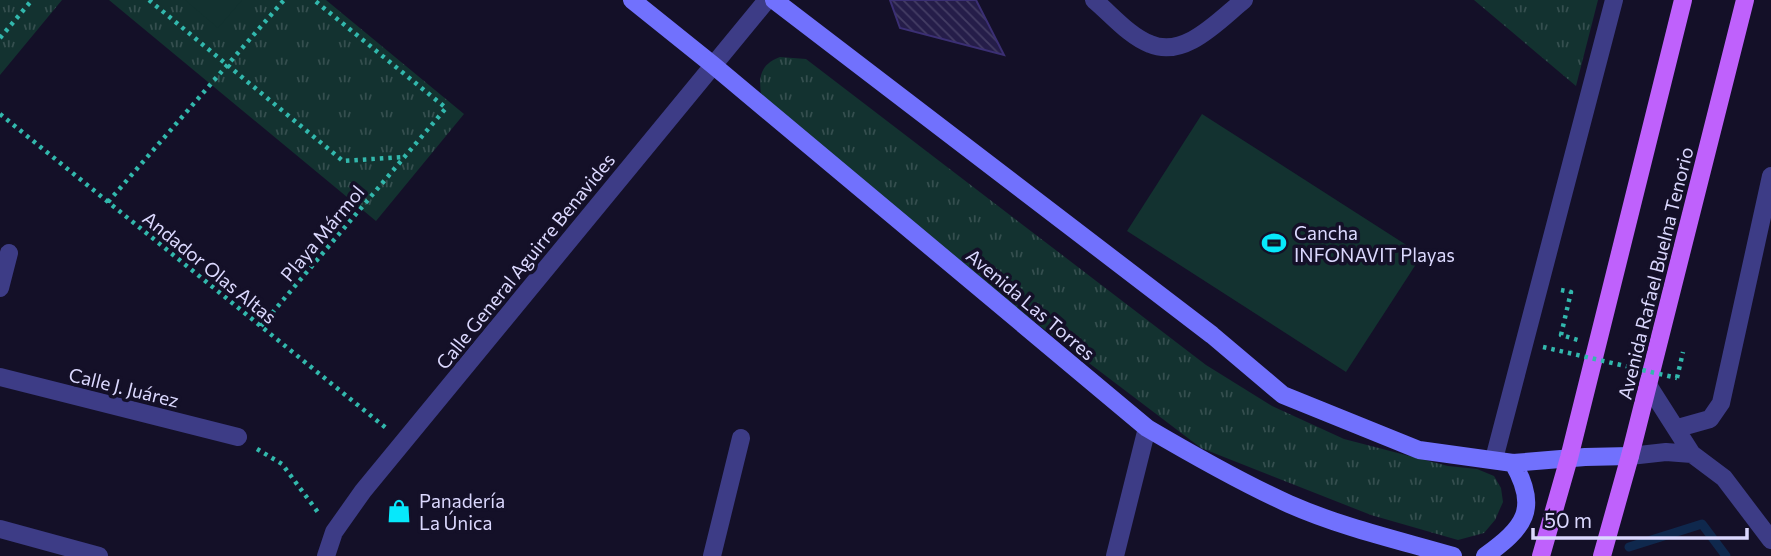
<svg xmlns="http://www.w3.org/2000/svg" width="1771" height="556" viewBox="0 0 1771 556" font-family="Commissioner,sans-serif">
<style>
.grass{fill:url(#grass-tufts)}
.garden{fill:#133230}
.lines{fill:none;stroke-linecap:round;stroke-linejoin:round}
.stream{stroke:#0f284d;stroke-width:9}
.building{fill:url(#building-back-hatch);stroke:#3b2f74;stroke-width:2}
.path{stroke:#32b8ad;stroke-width:4.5;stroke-dasharray:3.5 5;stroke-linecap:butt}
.street{stroke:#3d3c86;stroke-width:18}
.secondary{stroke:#7171fd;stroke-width:18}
.primary{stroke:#bf61fc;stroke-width:18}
.path-bridge{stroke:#32b8ad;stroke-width:4.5;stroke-dasharray:3.5 5;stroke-linecap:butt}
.labels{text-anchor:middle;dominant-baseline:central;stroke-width:7;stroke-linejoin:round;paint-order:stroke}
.poi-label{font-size:19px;fill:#dbd8fe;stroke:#141028;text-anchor:start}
.street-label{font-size:19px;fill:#dbd8fe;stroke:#141028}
</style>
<defs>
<pattern id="grass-tufts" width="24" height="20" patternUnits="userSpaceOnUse" patternTransform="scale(1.75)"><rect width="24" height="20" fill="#133230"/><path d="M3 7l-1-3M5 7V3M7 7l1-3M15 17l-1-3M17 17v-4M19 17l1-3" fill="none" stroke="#354f4f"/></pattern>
<pattern id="building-back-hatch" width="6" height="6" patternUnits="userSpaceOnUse" patternTransform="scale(1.75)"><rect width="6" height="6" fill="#251d49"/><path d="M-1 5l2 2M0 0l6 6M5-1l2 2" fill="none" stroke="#443d64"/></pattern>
</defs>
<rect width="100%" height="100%" fill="#141028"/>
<path class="grass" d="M0,0h62l-62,75z
M109,0h217l138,114 -88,107z
M1474,0h124l-22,86z
M780,57l26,2 400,306 66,41 72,33 104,27 29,3 17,7 7,12 2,14 -8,18 -11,13 -26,7 -87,-25 -170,-67 -402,-305 -35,-32c-4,-24 -11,-44 16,-54z"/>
<path class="garden" d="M185,0h57l-24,28z
M1202,114l220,141 -76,117 -219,-141z"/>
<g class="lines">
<path class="stream" d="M1629,547l73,-23 24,32"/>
</g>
<path class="building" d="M890,0h86l28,55 -104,-27z"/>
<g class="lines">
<path class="path" d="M149,0l194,161 60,-4
M0,38l32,-38
M0,114l386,314
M108,202l176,-202
M1561,290l10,2 -10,43 17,5
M261,326l185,-218 -132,-108
M1677,378l6,-26
M257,449l25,15 38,51"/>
<path class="street" d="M1094,0c17,14 35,36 56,44 35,15 69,-24 94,-44
M0,288l9,-35
M0,377l238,60
M1648,385l44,69 32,24 47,62
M1678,428l32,-9 11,-16 50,-227
M1630,456l36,-4 26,2
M1494,459l120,-459
M0,529l99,27
M326,556l8,-24 29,-41 404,-491
M712,556l29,-118
M1115,556l32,-128"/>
<path class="secondary" d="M632,0l81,65 434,363c46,27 93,54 142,76 52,23 109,36 164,52
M774,0l438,335 71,60 136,55 94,13 72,-6 45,-1
M1485,556c39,-28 55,-47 28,-93"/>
<path class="primary" d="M1541,556l28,-98 114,-458
M1602,556l28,-100 115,-456"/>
<path class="path-bridge" d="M1543,347l134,31"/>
</g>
<defs>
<g id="stadium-bare" transform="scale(1.89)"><path d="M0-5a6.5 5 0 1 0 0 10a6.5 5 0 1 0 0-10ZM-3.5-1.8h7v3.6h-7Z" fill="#07e8fb" stroke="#141028" stroke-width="2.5" paint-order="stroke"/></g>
<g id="shop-bare" transform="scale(1.89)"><path d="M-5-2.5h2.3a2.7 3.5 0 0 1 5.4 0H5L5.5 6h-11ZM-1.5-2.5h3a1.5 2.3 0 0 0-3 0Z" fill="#07e8fb" stroke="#141028" stroke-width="2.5" paint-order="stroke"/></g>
</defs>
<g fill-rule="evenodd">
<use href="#stadium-bare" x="1274" y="243"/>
<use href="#shop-bare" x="399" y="511"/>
</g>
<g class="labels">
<g class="poi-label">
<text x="1294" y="232">Cancha<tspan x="1294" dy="22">INFONAVIT Playas</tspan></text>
<text x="419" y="500">Panadería<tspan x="419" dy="22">La Única</tspan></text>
</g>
<g class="street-label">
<text transform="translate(322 233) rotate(-50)">Playa Mármol</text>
<text transform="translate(525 261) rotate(-51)">Calle General Aguirre Benavides</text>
<text transform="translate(210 267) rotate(39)">Andador Olas Altas</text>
<text transform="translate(1655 273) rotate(-76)">Avenida Rafael Buelna Tenorio</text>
<text transform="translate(1031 304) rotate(40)">Avenida Las Torres</text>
<text transform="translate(124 387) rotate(14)">Calle J. Juárez</text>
</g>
</g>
<path d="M1533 528v10h214v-10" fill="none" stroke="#dbd8fe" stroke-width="3.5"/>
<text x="1544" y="528" font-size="21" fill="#dbd8fe" stroke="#141028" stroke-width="5" paint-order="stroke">50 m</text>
</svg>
